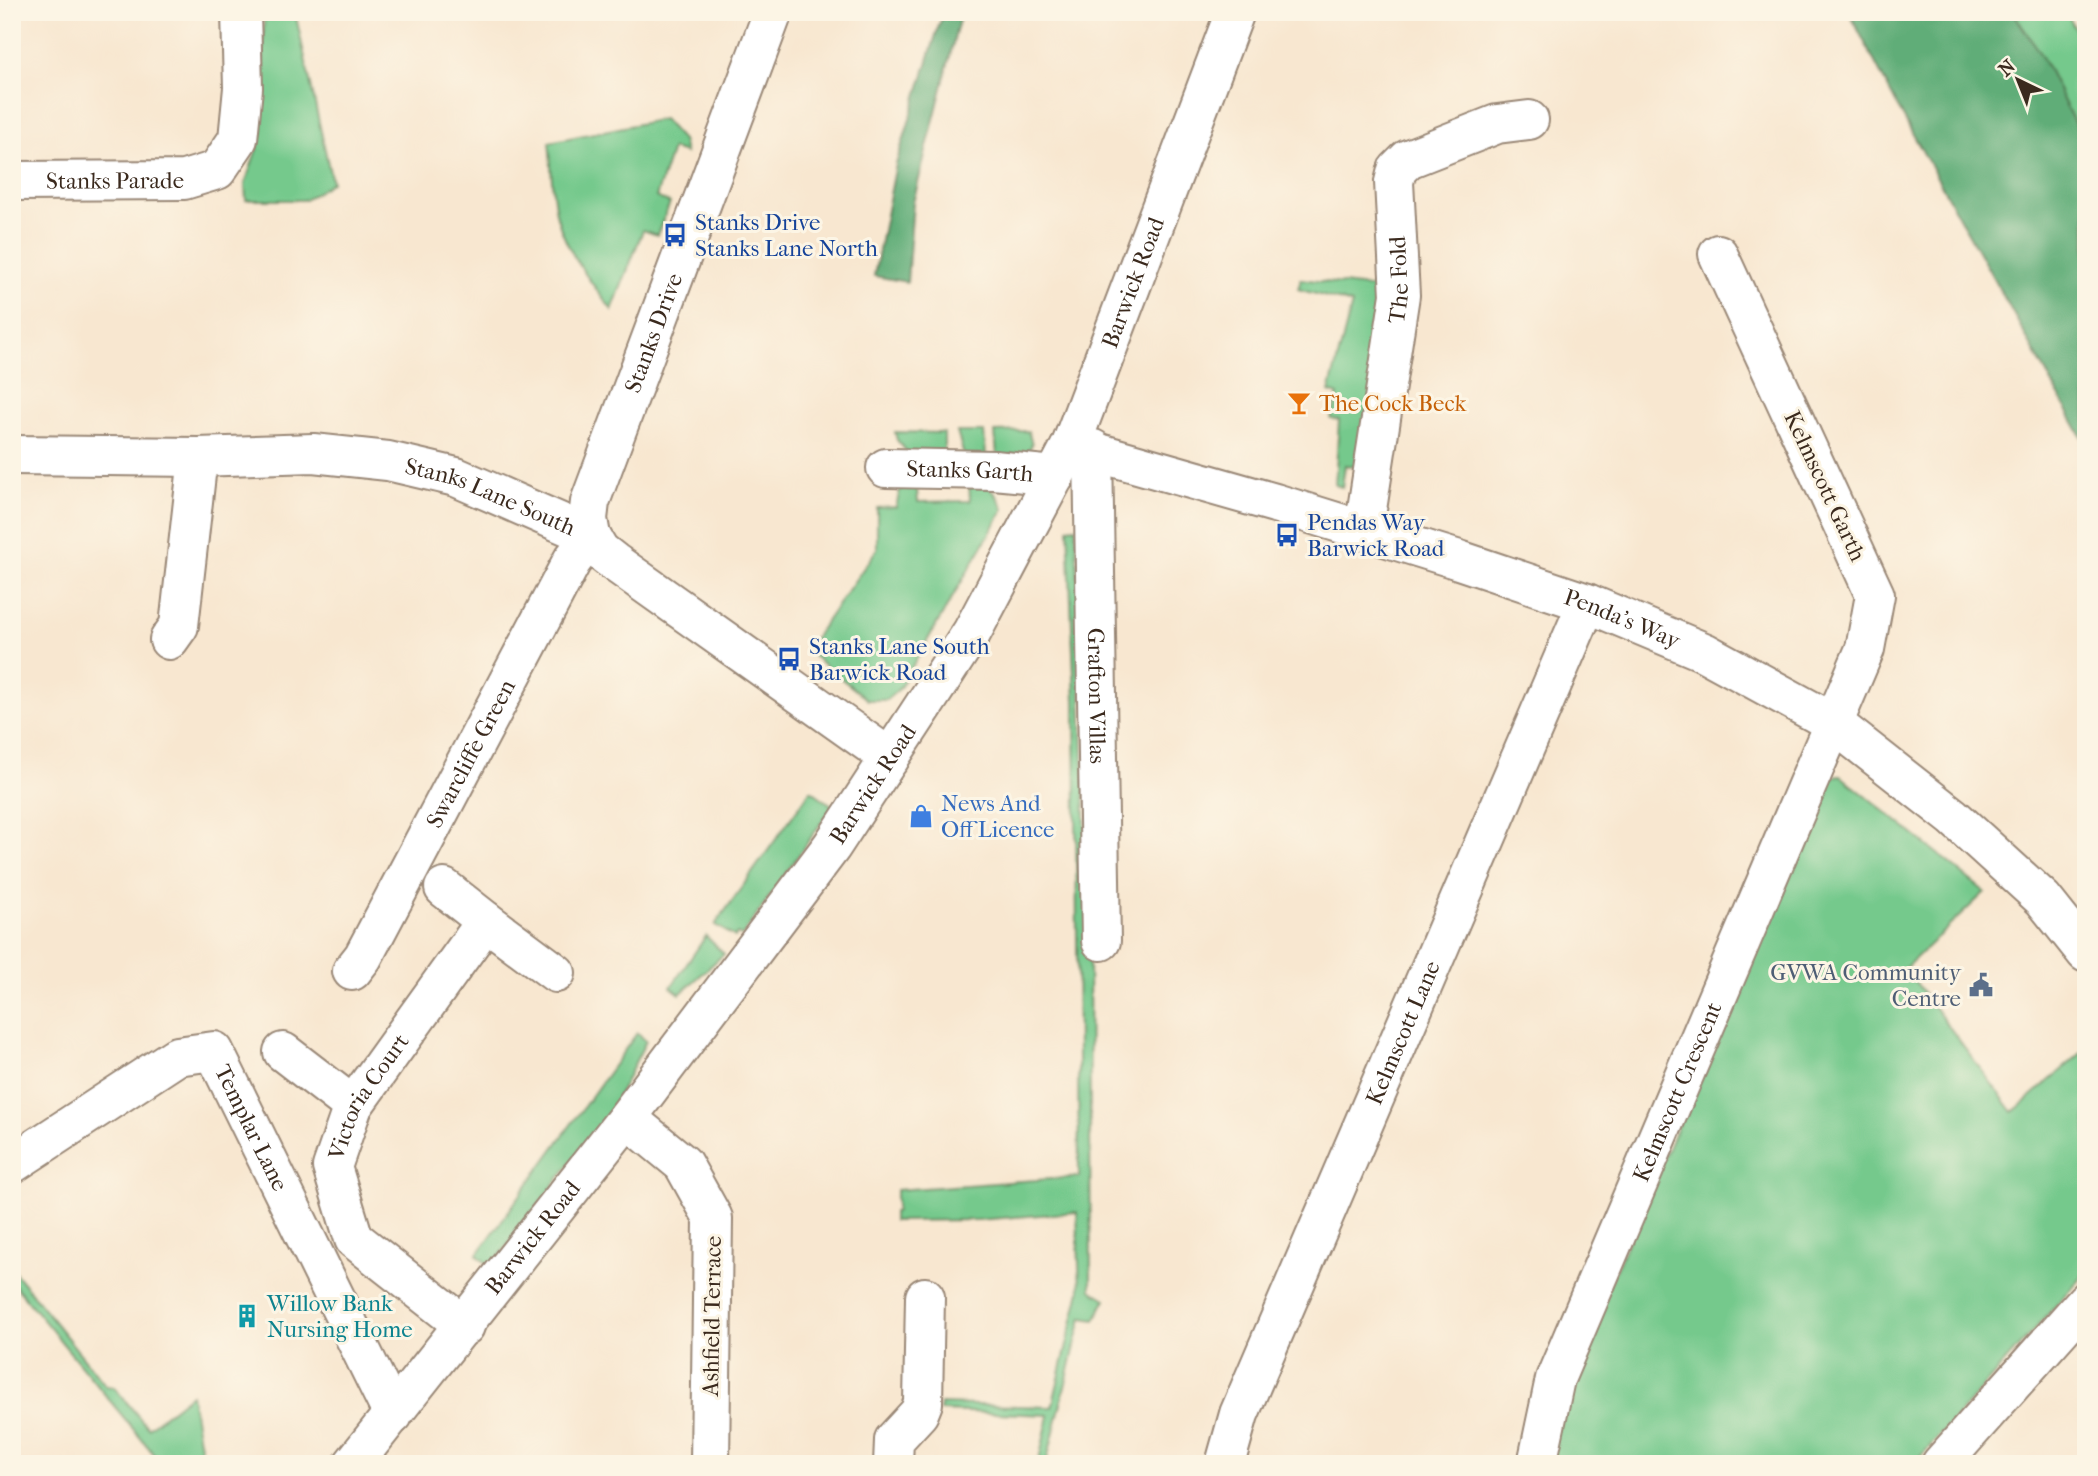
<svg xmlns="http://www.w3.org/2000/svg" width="2098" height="1476" viewBox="0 0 2098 1476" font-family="'IM FELL French Canon',serif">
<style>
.green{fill:#75c98c;stroke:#587a55;stroke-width:2}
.forest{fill:#60ad78;stroke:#4e6c4b;stroke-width:2}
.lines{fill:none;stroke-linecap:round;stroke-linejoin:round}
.minor-casing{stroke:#9a8877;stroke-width:42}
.minor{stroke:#fff;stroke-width:38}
.labels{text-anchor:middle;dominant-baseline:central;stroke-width:6;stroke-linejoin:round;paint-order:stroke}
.street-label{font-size:23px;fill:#3b2a1e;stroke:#fcf5e5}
.transit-label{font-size:23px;fill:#164399;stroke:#fcf5e5;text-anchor:start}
.food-label{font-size:23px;fill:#c56008;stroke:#fcf5e5;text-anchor:start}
.shop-label{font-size:23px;fill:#366cbe;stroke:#fcf5e5;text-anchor:start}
.service-label{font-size:23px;fill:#4e5e75;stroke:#fcf5e5;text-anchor:end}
.culture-label{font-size:23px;fill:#0d838f;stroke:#fcf5e5;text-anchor:start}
</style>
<rect width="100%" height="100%" fill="#fcf5e5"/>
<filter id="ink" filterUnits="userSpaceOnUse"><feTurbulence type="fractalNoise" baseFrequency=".0143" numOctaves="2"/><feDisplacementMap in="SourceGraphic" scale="14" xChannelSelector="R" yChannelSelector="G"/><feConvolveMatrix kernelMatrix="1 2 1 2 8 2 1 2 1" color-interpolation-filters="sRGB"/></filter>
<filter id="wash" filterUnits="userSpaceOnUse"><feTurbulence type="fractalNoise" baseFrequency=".00686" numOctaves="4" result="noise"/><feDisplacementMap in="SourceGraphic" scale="28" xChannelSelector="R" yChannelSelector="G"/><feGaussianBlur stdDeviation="1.57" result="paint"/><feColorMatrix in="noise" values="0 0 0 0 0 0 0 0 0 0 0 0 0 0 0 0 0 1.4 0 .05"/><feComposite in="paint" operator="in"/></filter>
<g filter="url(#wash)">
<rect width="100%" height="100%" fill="#f8e7d0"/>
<path class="green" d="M264,12h31l37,170 -27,18h-59l-1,-16 17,-51z
M2013,12h53l20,37v98l-44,-90z
M663,119l19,21 3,13 -13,-4 -16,48 14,6 -13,32 -14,-5 -31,80c-21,-27 -46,-59 -55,-93 -6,-23 -5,-51 -8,-75z
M1301,279l92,11 -36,177 -12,-2 -3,22 -7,-2 4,-65 -8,-1 7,-24 -9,-3 23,-88 -54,-15z
M1028,431l4,13 -4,9 -31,3 -2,-24z
M895,432l49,1v22l-37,-3 -10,-12z
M957,432h27l2,24h-22z
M916,477l2,25 52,-1 -1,-22c19,5 27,12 35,30l-105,180 -13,11h-18l-62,-50 71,-101v-41l19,-1 4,-17z
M1076,527l13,419 2,344 15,9 -11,21 -13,-2 -36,146h-8l11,-49 -109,-4 1,-7 111,3 28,-116 -3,-79 -100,8 -84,1v-9l3,-1v-21l183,-13 -4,-476 -7,-173z
M1841,776l144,116 -80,76 108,144 73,-63v223l-172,192h-365l22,-91 257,-596z
M811,790l22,16 -91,130 -5,-2 -2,3 -20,-12z
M706,936l18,18 -44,40 -9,-7z
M637,1033l9,8 -35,69 -120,157 -14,-12z
M12,1269l94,117 8,1 34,41 43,-34 12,70h-41l-150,-182z"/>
<path class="forest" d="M943,12h18l-48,191 -6,79 -33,-6 22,-112z
M1849,12h164l29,45 44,90v297l-185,-331z"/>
</g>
<g filter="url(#ink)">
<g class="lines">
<g class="minor-casing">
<g id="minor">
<path id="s1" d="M12,181l172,-1 33,-10 21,-31 5,-51 -2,-76"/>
<path id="s2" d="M1071,445l204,58 184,57 128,43 117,49 128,70 121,95 90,82 43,54"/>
<path id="s3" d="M1093,449l8,492"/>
<path id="s4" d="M12,455l186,2 115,-4 75,8 68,16 135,59 9,15 14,11 276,196"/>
<path id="s5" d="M886,468l108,2 61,6"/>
<path id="s6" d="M1364,529l36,-234 -6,-113 3,-12 11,-11 89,-35 32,-4"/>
<path id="s7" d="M591,536l-3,-17 2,-17 183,-490"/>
<path d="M169,640l10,-14 19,-169"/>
<path d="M444,888l42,33"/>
<path id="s8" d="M352,971l11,-14 209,-396 19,-25"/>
<path d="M283,1052l70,54"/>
<path d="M627,1118l56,46 30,54 -3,246"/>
<path id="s9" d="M12,1164l165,-108 37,-5 179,364"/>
<path id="s10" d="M465,1326l-111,-87 -22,-72 21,-61 133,-185 70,52"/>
<path id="s11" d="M353,1464l274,-346 205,-272 140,-214 99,-187 164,-433"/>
<path d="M893,1464l1,-24 25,-27 4,-10 2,-106"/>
<path id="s12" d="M1225,1464l14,-50 348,-811"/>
<path id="s13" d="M1537,1464l18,-85 310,-730 10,-54 -157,-341"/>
<path d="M1941,1464l145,-163"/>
</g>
</g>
<use href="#minor" class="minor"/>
</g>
</g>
<defs>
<g id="bus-bare" transform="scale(1.89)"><path d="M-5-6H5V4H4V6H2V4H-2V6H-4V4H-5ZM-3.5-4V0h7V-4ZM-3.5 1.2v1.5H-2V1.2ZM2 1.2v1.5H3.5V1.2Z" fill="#1a4fb4" stroke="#fcf5e5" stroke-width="2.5" paint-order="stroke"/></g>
<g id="bar-bare" transform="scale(1.89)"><path d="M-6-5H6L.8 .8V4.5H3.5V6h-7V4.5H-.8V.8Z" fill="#e8710a" stroke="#fcf5e5" stroke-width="2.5" paint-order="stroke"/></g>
<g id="shop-bare" transform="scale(1.89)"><path d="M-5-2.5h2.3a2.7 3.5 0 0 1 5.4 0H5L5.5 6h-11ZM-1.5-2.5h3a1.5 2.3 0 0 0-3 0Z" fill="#3f7fe0" stroke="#fcf5e5" stroke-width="2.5" paint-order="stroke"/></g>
<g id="civic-bare" transform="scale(1.89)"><path d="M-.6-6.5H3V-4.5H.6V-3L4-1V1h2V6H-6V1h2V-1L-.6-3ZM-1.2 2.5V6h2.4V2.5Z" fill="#5c6f8a" stroke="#fcf5e5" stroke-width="2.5" paint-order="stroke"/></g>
<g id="building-bare" transform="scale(1.89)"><path d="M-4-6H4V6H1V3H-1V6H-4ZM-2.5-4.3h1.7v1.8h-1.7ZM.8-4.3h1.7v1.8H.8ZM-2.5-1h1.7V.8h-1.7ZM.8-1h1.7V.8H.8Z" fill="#0f9aa8" stroke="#fcf5e5" stroke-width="2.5" paint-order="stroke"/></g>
</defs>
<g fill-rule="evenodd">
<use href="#bus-bare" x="675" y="235"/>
<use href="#bar-bare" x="1299" y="403"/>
<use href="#bus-bare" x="1287" y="535"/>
<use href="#bus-bare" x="789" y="659"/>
<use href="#shop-bare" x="921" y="816"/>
<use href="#civic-bare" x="1981" y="985"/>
<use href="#building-bare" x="247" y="1316"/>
</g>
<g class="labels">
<g class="street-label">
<text stroke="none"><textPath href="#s1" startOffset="103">Stanks Parade</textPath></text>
<text stroke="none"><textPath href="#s6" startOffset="252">The Fold</textPath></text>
<text stroke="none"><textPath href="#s11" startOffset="1423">Barwick Road</textPath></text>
<text stroke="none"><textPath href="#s7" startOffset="215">Stanks Drive</textPath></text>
<text stroke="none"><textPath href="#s5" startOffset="84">Stanks Garth</textPath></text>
<text transform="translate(1825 486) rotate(65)">Kelmscott Garth</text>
<text stroke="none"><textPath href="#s4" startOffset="485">Stanks Lane South</textPath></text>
<text stroke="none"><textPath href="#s2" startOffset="578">Penda's Way</textPath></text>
<text stroke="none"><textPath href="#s3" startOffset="247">Grafton Villas</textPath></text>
<text stroke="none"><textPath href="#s8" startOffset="248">Swarcliffe Green</textPath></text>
<text stroke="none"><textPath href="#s11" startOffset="856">Barwick Road</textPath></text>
<text stroke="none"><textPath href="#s12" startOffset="467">Kelmscott Lane</textPath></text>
<text stroke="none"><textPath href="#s13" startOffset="399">Kelmscott Crescent</textPath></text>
<text stroke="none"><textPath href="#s10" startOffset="296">Victoria Court</textPath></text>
<text stroke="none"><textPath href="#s9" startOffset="320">Templar Lane</textPath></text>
<text stroke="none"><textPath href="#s11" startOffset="289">Barwick Road</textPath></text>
<text transform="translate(712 1316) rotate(-89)">Ashfield Terrace</text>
</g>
<g class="transit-label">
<text x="695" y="222">Stanks Drive<tspan x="695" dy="26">Stanks Lane North</tspan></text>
<text x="1307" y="522">Pendas Way<tspan x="1307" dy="26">Barwick Road</tspan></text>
<text x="809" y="646">Stanks Lane South<tspan x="809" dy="26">Barwick Road</tspan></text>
</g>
<g class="food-label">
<text x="1319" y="403">The Cock Beck</text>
</g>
<g class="shop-label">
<text x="941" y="803">News And<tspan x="941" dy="26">Off Licence</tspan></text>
</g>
<g class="service-label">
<text x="1961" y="972">GVWA Community<tspan x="1961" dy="26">Centre</tspan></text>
</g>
<g class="culture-label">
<text x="267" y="1303">Willow Bank<tspan x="267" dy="26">Nursing Home</tspan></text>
</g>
</g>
<rect width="2098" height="1476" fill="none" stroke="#fcf5e5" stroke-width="42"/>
<g transform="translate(2018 80) rotate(317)" stroke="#fcf5e5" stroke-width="5" paint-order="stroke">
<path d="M0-5L12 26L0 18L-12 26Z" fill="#3b2a1e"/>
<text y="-10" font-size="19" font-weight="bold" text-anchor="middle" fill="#3b2a1e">N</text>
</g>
</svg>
